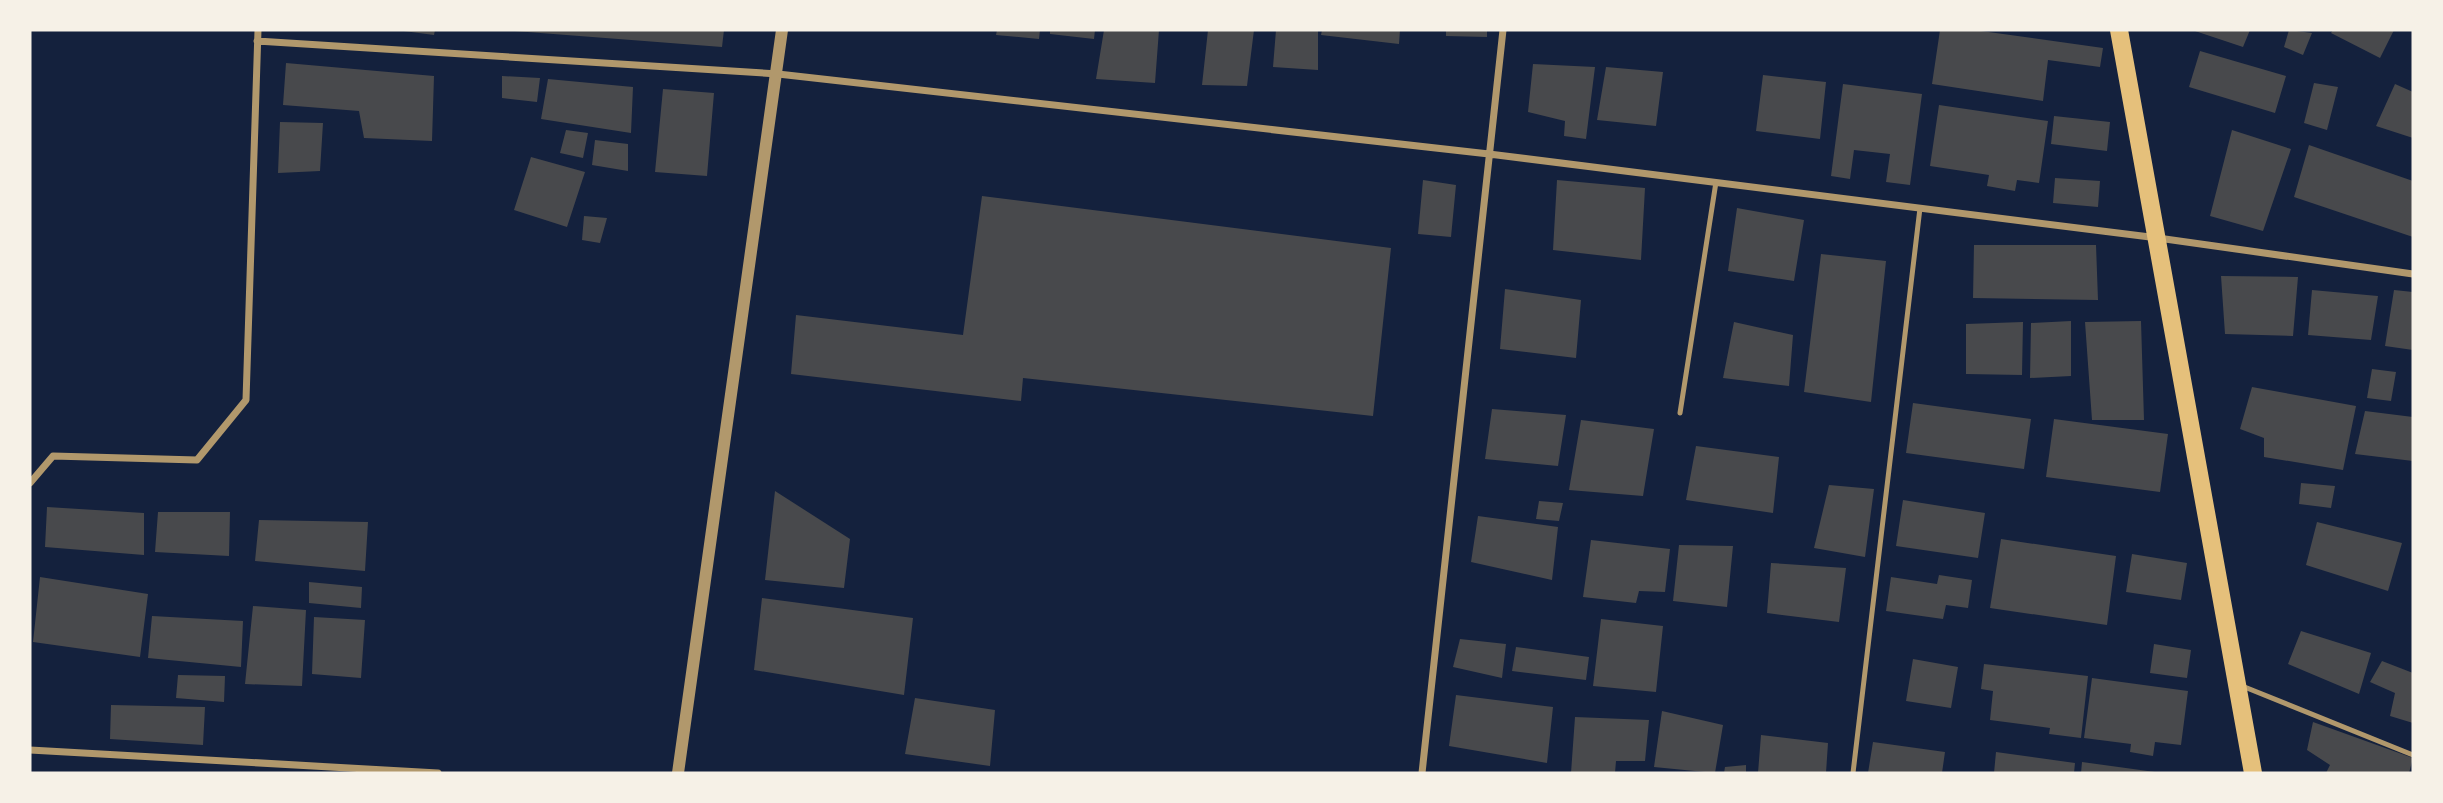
<svg xmlns="http://www.w3.org/2000/svg" width="2443" height="803" viewBox="0 0 2443 803" font-family="Raleway,sans-serif">
<style>
.building{fill:#48494c}
.lines{fill:none;stroke-linecap:round;stroke-linejoin:round}
.service{stroke:#b1986c;stroke-width:5}
.minor{stroke:#b1986c;stroke-width:7}
.tertiary{stroke:#b1986c;stroke-width:12}
.primary{stroke:#e5c07b;stroke-width:18}
</style>
<rect width="100%" height="100%" fill="#14213d"/>
<path class="building" d="M396,30h39l-1,5z
M503,30h221l-2,17z
M997,30h43l-1,9 -43,-4z
M1050,30h45l-1,9 -44,-5z
M1104,30h55l-4,53 -59,-4z
M1208,30h46l-7,56 -45,-1z
M1276,30h42v40l-45,-3z
M1322,30h78l-1,14 -78,-9z
M1446,30h41v7l-41,-1z
M1940,30h34l129,18 -3,19 -52,-7 -5,41 -111,-17z
M2192,30h58l-7,17z
M2289,30l23,3 -9,22 -19,-8z
M2333,30h61l-14,28 -49,-25z
M2200,51l86,25 -11,37 -86,-26z
M286,63l148,13 -2,65 -68,-3 -5,-27 -76,-6z
M1533,64l62,3 -9,72 -22,-3 1,-15 -37,-9z
M1606,67l57,5 -7,54 -59,-6z
M1763,75l63,7 -6,57 -64,-8z
M502,76l38,2 -3,24 -35,-4z
M548,79l85,8 -2,46 -90,-14z
M2314,83l24,4 -11,43 -23,-7z
M1843,84l79,10 -12,91 -24,-3 4,-28 -36,-4 -4,29 -19,-3z
M2395,84l18,8v46l-37,-12z
M663,89l51,4 -7,83 -52,-4z
M1939,105l109,16 -9,62 -22,-3 -2,11 -28,-5 2,-11 -59,-9z
M2054,116l56,6 -3,29 -56,-7z
M280,122l43,1 -3,48 -42,2z
M566,130l22,3 -5,25 -23,-5z
M2232,130l59,19 -28,82 -53,-15z
M595,140l33,4v27l-36,-6z
M2309,145l104,36v56l-119,-40z
M531,157l54,15 -18,55 -53,-17z
M2055,178l45,3 -2,26 -45,-4z
M1423,180l33,5 -5,52 -33,-3z
M1557,180l88,8 -4,72 -88,-10z
M982,196l409,52 -18,168 -350,-38 -2,23 -230,-27 5,-59 167,20z
M1737,208l67,12 -10,61 -66,-10z
M584,216l23,2 -7,25 -18,-3z
M1974,245h122l2,55 -125,-2z
M1821,254l65,7 -15,141 -67,-10z
M2221,276l77,1 -5,59 -68,-2z
M1505,289l76,11 -5,58 -76,-9z
M2312,290l66,6 -7,44 -63,-5z
M2394,290l19,2v58l-28,-4z
M2071,321v55l-41,2 1,-55z
M2141,321l3,99h-52l-7,-98z
M1734,322l59,13 -4,51 -66,-8z
M2023,322l-1,53 -56,-1v-50z
M2372,369l24,3 -5,29 -24,-3z
M2252,387l104,19 -13,64 -79,-13v-19l-24,-9z
M1913,403l118,16 -7,50 -118,-16z
M1492,409l74,6 -8,51 -73,-7z
M2365,411l48,6v44l-58,-7z
M2054,419l114,15 -8,58 -114,-15z
M1581,420l73,9 -11,67 -74,-6z
M1696,446l83,11 -6,56 -87,-13z
M2301,483l34,3 -4,22 -32,-4z
M1829,485l45,4 -9,68 -51,-9z
M775,491l75,48 -6,49 -79,-8z
M1903,500l82,13 -7,45 -82,-12z
M1539,501l24,2 -4,18 -23,-2z
M47,507l97,6v42l-99,-8z
M158,512h72l-1,44 -74,-4z
M1478,516l80,11 -6,53 -81,-18z
M259,520l109,2 -3,49 -110,-10z
M2317,522l85,21 -14,48 -82,-26z
M2001,539l115,17 -9,69 -117,-17z
M1591,540l79,9 -5,43 -26,-1 -3,12 -53,-6z
M1679,545l54,1 -6,61 -54,-6z
M2132,554l55,9 -6,37 -55,-8z
M1771,563l75,5 -7,54 -72,-9z
M1939,575l33,5 -4,28 -22,-3 -3,14 -57,-8 5,-34 46,7z
M40,577l108,17 -8,63 -107,-15z
M309,582l53,5 -1,21 -52,-5z
M762,598l151,20 -9,77 -150,-25z
M253,606l53,4 -4,76 -57,-2z
M152,616l91,5 -2,46 -93,-9z
M314,617l51,3 -4,58 -49,-4z
M1601,619l62,7 -7,66 -63,-6z
M2301,631l70,22 -12,41 -71,-30z
M1460,639l46,5 -4,34 -49,-11z
M2154,644l37,6 -4,28 -37,-5z
M1516,647l73,10 -3,23 -74,-9z
M1913,659l45,8 -7,41 -45,-7z
M2382,661l31,12v50l-23,-7 5,-23 -25,-11z
M1984,664l104,12 -7,62 -32,-4 1,-6 -60,-8 3,-29 -12,-2z
M178,675l47,1 -1,26 -48,-4z
M2092,678l96,13 -7,54 -26,-3 -2,14 -23,-4 1,-8 -47,-6z
M1456,695l97,12 -6,56 -98,-17z
M915,698l80,12 -5,56 -85,-12z
M111,705l94,2 -2,38 -93,-6z
M1662,711l61,14 -8,48 -61,-6z
M1575,717l74,3 -4,41h-29l-1,12h-44z
M2313,722l100,36 -4,15h-83l4,-8 -23,-15z
M1761,735l67,8 -2,30h-68z
M1873,742l72,10 -3,21h-74z
M1996,752l79,11 -1,10h-80z
M2082,762l73,10 -1,1h-73z
M1746,765v8h-22l1,-6z"/>
<g class="lines">
<path class="service" d="M1680,413l36,-231
M2242,686l171,69
M1853,773l67,-565"/>
<path class="minor" d="M257,41l521,33 711,80 669,84 255,36
M30,483l23,-27 144,4 49,-60 12,-370
M30,750l408,23
M1422,773l81,-743"/>
<path class="tertiary" d="M678,773l104,-743"/>
<path class="primary" d="M2119,30l134,743"/>
</g>
<rect width="2443" height="803" fill="none" stroke="#f6f1e7" stroke-width="63"/>
</svg>
